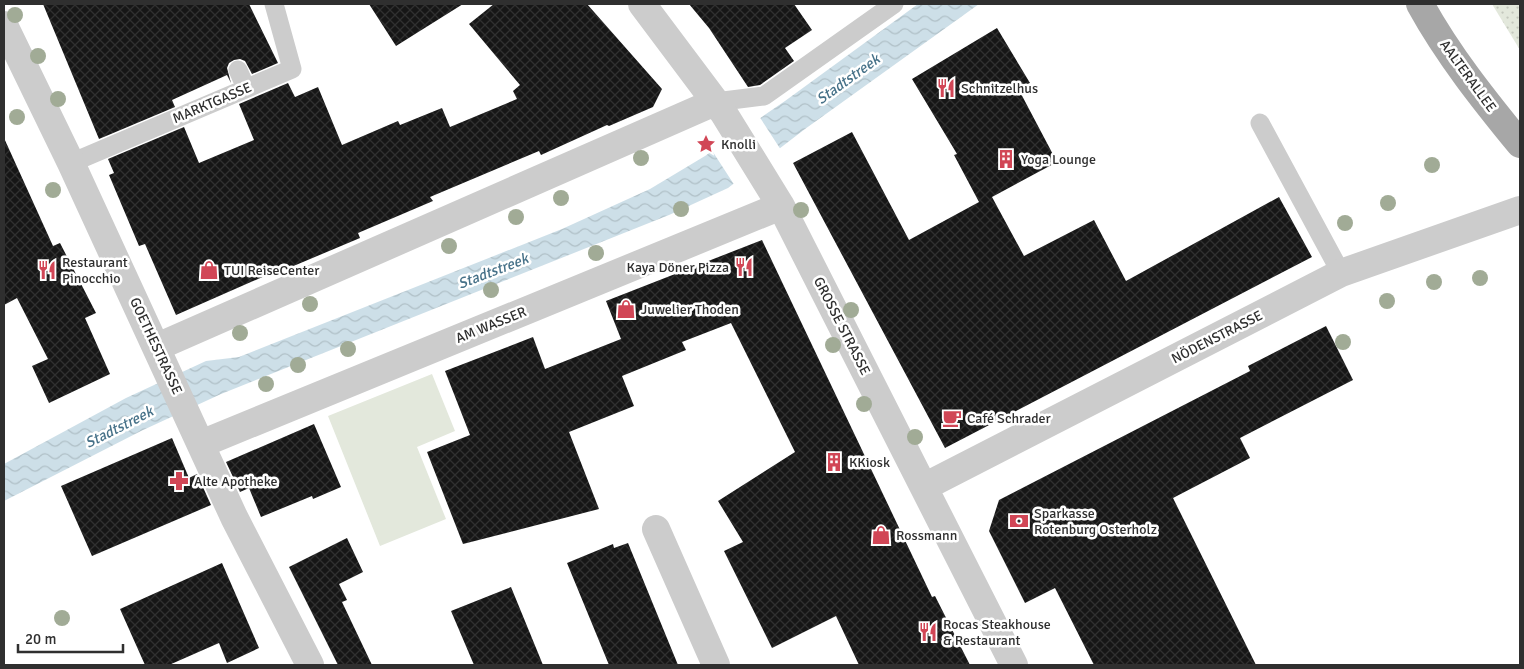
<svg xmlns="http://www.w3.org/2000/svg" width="1524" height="669" viewBox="0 0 1524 669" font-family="Signika,sans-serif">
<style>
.grass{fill:#e3e8dc}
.park{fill:url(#park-dots)}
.water{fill:url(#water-waves)}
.pier{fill:#fff}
.building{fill:url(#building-cross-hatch)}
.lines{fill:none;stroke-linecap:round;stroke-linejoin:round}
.lane{stroke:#ccc;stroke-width:19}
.street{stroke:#ccc;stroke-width:28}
.primary{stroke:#a7a7a7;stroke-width:28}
.tree{fill:#a1ab96}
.labels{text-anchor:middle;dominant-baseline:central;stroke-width:5;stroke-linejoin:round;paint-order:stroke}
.street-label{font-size:14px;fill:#2f2f2f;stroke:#fff}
.poi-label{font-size:14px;fill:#2f2f2f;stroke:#fff;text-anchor:start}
.water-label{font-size:15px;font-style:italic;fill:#467188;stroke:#fff}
</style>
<defs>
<pattern id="park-dots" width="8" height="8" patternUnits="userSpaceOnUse" patternTransform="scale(1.25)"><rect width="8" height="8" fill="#e3e8dc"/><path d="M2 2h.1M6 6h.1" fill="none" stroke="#c3c7bd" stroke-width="1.8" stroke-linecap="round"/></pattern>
<pattern id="water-waves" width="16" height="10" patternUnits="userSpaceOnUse" patternTransform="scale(1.25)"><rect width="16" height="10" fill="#cddfe8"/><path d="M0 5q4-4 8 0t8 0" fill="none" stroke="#b0c0c7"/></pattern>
<pattern id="building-cross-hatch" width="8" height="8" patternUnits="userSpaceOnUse" patternTransform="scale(1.25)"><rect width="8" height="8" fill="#161616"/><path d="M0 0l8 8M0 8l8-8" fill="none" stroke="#303030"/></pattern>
</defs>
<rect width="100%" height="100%" fill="#fff"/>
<path class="grass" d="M432,374l23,57 -38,16 29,72 -66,27 -52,-130z"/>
<path class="park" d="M1492,4h28v46z"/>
<path class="water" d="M918,4h61l-174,125 -77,59 -59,27 -448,179 -80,37 -137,70v-37l122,-66 80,-37 33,-4 323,-128 88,-40 55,-33 80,-55z"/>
<path class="pier" d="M759,116l22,34 -46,36 -24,-37z"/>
<path class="building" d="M43,4h206l29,59 -26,11 -7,-13 -5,-2 -6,1 -5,3 -2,5 4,15 -4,-8 -55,25 3,7 -76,32z
M369,4h94l-67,42z
M494,4h93l75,85 -9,18 -44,19 -2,-1 -66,30 -2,-4 -109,46 3,4 -75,32 2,5 -76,32 -1,-2 -107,47 -31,-71 -6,2 -30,-71 5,-2 -6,-14 76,-32 15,36 55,-23 -15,-36 49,-21 7,14 23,-10 24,58 56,-24 2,4 42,-17 8,19 67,-28 -4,-8 7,-6 -51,-61z
M689,4h105l18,26 -27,18 9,13 -34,24 -12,2 -39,-59z
M997,28l33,55 -11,7 38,72 -65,35 32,59 70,-36 32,61 153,-84 33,60 -367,191 -152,-285 59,-31 57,108 70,-38 -25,-47 3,-1 -45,-75z
M4,138l49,108 7,-3 36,70 -11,5 25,56 -61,29 -17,-37 16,-7 -31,-61 -13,7z
M762,240l170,357 3,-1 35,69h-111l-23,-49 -64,32 -48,-97 19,-9 -25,-41 77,-49 -64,-129 -49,19 4,8 -64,26 12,30 -65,26 30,77 -136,35 -36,-92 43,-17 -25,-64 88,-34 12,32 76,-30 -15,-38z
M1326,326l27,54 -113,58 10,20 -77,40 83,167h-162l-39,-77 -30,15 -36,-72 10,-31 251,-129 -2,-5z
M314,424l27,63 -28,12 -1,-3 -51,21 -12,-29 -9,4 -14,-30z
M172,438l17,40 8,-4 14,31 -119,51 -31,-70z
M347,538l16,34 -24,12 8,16 -5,2 30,63h-34l-49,-98z
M628,543l50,122h-69l-42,-102 46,-19 1,4z
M222,563l37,85 -32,15 -8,-20 -50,22h-24l-25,-56z
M511,587l32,78h-69l-23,-54z"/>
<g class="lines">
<path class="lane" d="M238,70l8,18
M715,102l49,-6 130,-92
M1260,123l81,150
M71,163l221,-94 -18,-65"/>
<path class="street" d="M642,4l81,108 58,94 233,459
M4,25l67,138 163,354 76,148
M157,347l558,-245
M201,444l580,-238
M924,487l417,-214 179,-63
M656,529l60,136"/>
<path class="primary" d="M1420,4c28,51 64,96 100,140"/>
</g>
<g class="tree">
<circle cx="15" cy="15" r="8"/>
<circle cx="38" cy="56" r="8"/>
<circle cx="58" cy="99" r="8"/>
<circle cx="17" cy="117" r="8"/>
<circle cx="641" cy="158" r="8"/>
<circle cx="1432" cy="165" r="8"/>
<circle cx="53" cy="190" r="8"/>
<circle cx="561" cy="198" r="8"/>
<circle cx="1388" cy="203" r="8"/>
<circle cx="681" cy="209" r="8"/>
<circle cx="801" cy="210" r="8"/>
<circle cx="516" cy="217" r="8"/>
<circle cx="1345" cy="223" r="8"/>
<circle cx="449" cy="246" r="8"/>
<circle cx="596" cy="253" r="8"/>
<circle cx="1480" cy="278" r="8"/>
<circle cx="1434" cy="282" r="8"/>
<circle cx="491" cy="290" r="8"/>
<circle cx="1387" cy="301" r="8"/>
<circle cx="310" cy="304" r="8"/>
<circle cx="851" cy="310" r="8"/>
<circle cx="240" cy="333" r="8"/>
<circle cx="1343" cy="342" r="8"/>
<circle cx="833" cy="345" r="8"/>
<circle cx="348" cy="349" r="8"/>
<circle cx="298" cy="365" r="8"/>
<circle cx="266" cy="384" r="8"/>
<circle cx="864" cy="404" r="8"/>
<circle cx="915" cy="437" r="8"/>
<circle cx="62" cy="618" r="8"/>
</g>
<defs>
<g id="restaurant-bare" transform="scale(1.5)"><path d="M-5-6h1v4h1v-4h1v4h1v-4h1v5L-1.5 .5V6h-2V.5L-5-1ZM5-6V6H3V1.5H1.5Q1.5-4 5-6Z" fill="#d14656" stroke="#fff" stroke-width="2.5" paint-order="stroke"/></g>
<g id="sight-bare" transform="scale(1.5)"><path d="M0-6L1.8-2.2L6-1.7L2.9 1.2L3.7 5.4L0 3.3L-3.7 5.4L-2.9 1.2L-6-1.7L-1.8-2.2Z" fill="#d14656" stroke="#fff" stroke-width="2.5" paint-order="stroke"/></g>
<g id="building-bare" transform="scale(1.5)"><path d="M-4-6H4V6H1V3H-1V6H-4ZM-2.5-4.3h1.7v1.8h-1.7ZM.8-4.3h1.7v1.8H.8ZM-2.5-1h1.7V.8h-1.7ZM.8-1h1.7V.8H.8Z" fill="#d14656" stroke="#fff" stroke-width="2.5" paint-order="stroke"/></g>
<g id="shop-bare" transform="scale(1.5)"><path d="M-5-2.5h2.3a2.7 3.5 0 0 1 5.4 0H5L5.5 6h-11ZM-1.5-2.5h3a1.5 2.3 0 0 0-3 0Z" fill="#d14656" stroke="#fff" stroke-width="2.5" paint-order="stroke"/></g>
<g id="cafe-bare" transform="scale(1.5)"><path d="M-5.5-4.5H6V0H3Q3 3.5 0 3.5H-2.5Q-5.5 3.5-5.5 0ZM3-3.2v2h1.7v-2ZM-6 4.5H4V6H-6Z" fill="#d14656" stroke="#fff" stroke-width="2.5" paint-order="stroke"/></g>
<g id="pharmacy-bare" transform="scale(1.5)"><path d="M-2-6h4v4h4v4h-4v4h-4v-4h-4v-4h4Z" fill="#d14656" stroke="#fff" stroke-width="2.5" paint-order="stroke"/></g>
<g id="bank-bare" transform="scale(1.5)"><path d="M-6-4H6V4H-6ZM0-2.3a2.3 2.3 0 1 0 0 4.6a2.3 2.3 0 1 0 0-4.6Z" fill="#d14656" stroke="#fff" stroke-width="2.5" paint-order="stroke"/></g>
</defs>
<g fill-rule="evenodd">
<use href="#restaurant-bare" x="946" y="88"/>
<use href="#sight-bare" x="706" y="144"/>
<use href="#building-bare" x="1006" y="159"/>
<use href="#restaurant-bare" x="744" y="267"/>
<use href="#restaurant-bare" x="47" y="270"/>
<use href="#shop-bare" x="209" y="270"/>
<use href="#shop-bare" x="626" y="309"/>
<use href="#cafe-bare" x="952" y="418"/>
<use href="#building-bare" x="834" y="462"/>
<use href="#pharmacy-bare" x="179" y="481"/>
<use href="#bank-bare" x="1019" y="521"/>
<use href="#shop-bare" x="881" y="535"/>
<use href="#restaurant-bare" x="928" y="632"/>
</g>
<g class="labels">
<g class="street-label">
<text transform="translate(1468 76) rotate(54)">AALTERALLEE</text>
<text transform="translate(212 103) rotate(-23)">MARKTGASSE</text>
<text transform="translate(491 325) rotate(-22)">AM WASSER</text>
<text transform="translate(842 326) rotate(63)">GROSSE STRASSE</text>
<text transform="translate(1217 337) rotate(-27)">NÖDENSTRASSE</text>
<text transform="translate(156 346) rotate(65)">GOETHESTRASSE</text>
</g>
<g class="poi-label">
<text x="961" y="88">Schnitzelhus</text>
<text x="721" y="144">Knolli</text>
<text x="1021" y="159">Yoga Lounge</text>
<text x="62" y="262">Restaurant<tspan x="62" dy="16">Pinocchio</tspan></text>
<text x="729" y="267" text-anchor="end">Kaya Döner Pizza</text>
<text x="224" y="270">TUI ReiseCenter</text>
<text x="641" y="309">Juwelier Thoden</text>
<text x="967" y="418">Café Schrader</text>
<text x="849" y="462">KKiosk</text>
<text x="194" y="481">Alte Apotheke</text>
<text x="1034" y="513">Sparkasse<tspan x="1034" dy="16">Rotenburg Osterholz</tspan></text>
<text x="896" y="535">Rossmann</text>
<text x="943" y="624">Rocas Steakhouse<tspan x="943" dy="16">&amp; Restaurant</tspan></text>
</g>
<g class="water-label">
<text transform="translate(848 79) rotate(-36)">Stadtstreek</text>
<text transform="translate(493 271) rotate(-21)">Stadtstreek</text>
<text transform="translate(119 427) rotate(-27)">Stadtstreek</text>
</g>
</g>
<rect width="1524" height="669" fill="none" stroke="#2f2f2f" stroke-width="10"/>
<path d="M18 644v8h105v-8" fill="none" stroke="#2f2f2f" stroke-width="2.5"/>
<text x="25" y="644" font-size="15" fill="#2f2f2f" stroke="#ffffff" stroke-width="4" paint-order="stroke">20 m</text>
</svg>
